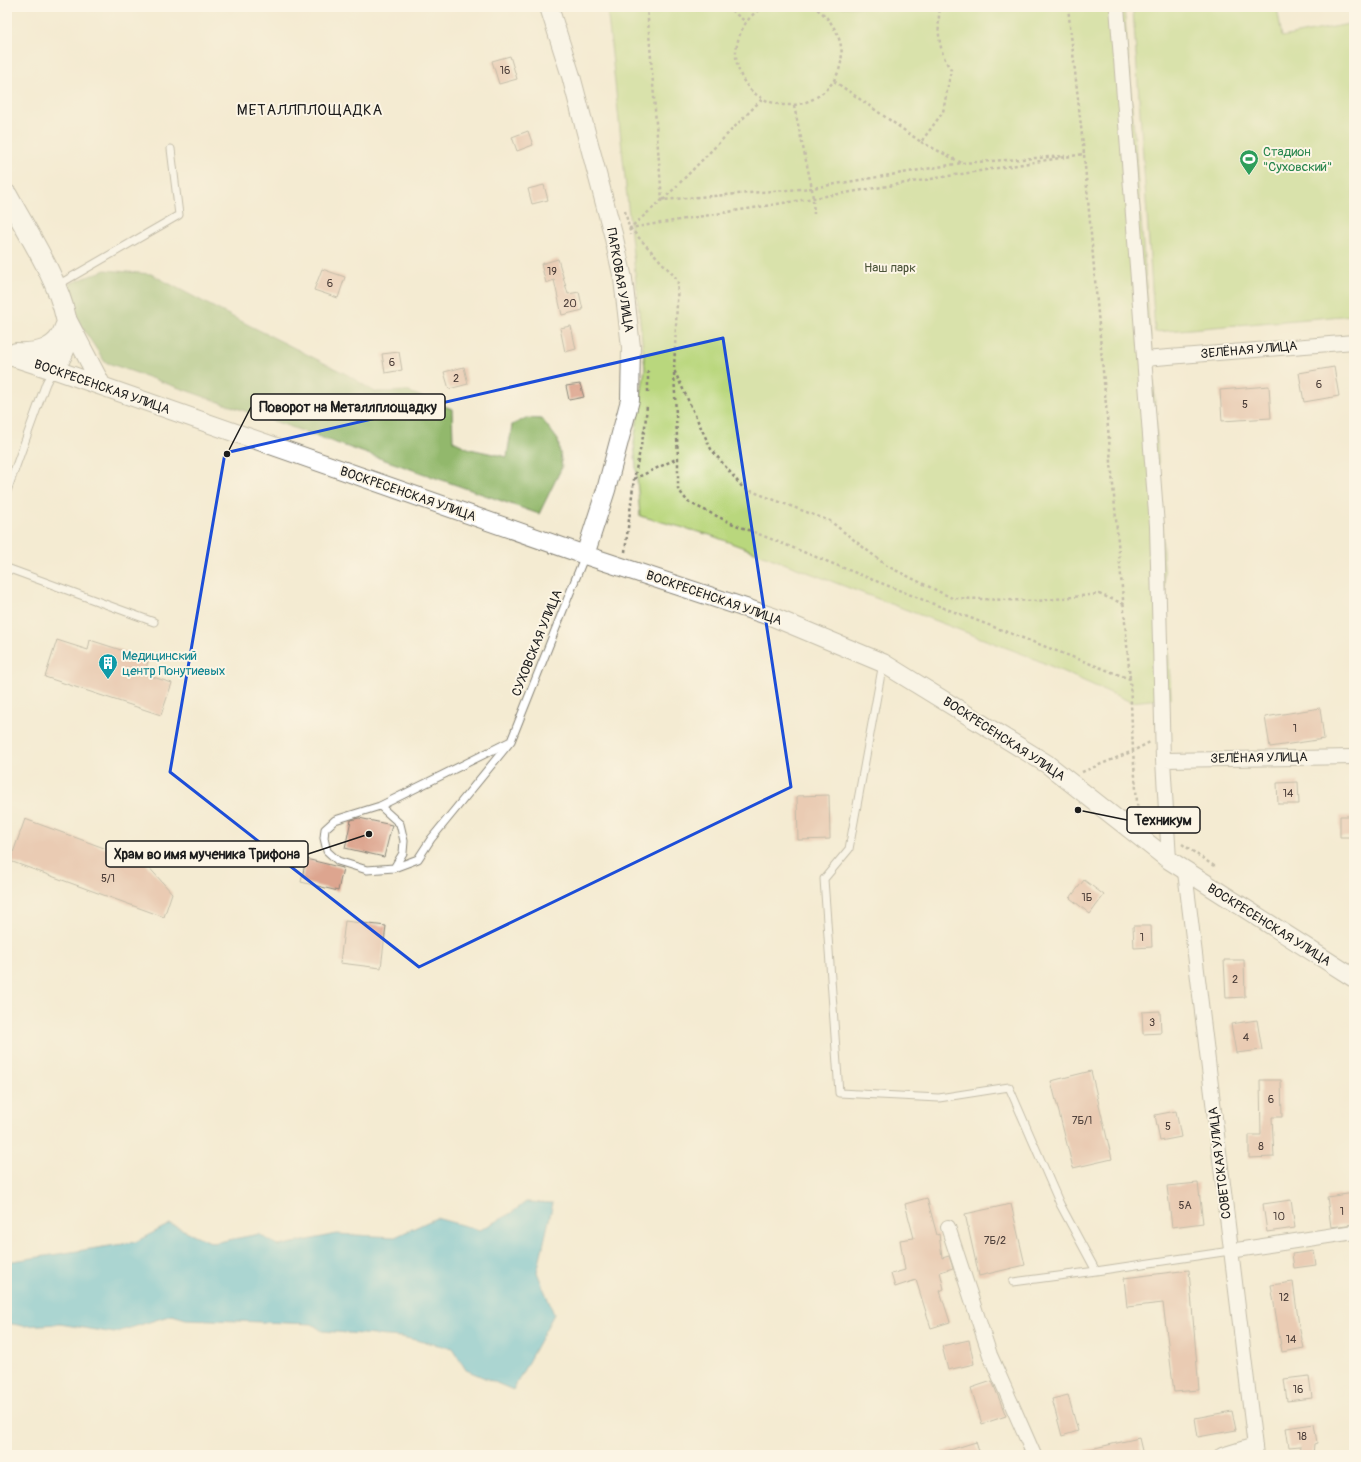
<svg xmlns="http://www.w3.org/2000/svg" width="1361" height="1462" viewBox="0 0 1361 1462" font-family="Pangolin,sans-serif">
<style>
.green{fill:#b9d77d;stroke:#6a7a4c}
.forest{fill:#92b86c;stroke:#576a44}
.water{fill:#52bad0;stroke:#376b76}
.building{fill:#dda58f}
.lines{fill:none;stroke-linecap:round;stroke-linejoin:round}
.service-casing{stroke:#888477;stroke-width:9}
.minor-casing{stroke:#888477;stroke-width:16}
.tertiary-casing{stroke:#888477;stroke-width:20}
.secondary-casing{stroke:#888477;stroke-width:22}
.path{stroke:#888477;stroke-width:2.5;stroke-dasharray:3 3;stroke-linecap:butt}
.service{stroke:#fff;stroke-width:7}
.minor{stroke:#fff;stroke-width:14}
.tertiary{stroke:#fff;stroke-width:18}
.secondary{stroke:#fff;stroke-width:20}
.marked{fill:none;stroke:#1d4ed8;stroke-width:3;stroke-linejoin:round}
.labels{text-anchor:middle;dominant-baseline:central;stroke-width:4;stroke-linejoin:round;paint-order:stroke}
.number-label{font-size:11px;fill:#4c3e39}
.leisure-label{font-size:13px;fill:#27864d;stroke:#fcf5e5;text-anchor:start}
.park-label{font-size:13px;fill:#4b5439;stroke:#fcf5e5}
.street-label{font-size:13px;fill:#1c1c1c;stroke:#fcf5e5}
.culture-label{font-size:13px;fill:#0d838f;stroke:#fcf5e5;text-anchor:start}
.quarter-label{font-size:15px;letter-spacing:1px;fill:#1c1c1c;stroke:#fcf5e5}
.leader{fill:none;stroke:#1c1c1c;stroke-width:1.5}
.callout-dot{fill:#1c1c1c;stroke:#fcf5e5;stroke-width:1.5}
.callout{fill:#fcf5e5;stroke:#1c1c1c;stroke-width:1.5}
.callout-label{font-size:14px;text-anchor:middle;font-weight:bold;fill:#1c1c1c}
</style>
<rect width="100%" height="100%" fill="#fcf5e5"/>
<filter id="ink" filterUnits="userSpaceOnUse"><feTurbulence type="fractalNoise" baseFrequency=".025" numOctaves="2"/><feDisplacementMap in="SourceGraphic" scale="8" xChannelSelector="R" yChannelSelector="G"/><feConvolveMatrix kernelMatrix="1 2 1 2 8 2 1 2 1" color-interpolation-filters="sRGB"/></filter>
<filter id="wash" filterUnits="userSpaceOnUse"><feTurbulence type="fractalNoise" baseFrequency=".012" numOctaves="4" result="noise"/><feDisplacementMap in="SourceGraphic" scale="16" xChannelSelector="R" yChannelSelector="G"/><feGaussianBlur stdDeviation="0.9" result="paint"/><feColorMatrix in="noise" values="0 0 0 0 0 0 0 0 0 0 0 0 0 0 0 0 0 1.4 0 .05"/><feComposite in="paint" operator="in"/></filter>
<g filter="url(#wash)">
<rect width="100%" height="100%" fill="#f4ebd2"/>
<path class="green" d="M607,7h517l30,377 17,314 -40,4 -103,-46 -318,-121 -70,-19 -6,-73 11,-75z
M1149,7h128l5,30 72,-14v292l-199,17 -22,-322z"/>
<path class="forest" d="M105,270l46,4 66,35 131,66 27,17 32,-1 45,18 1,32 17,8 37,8 5,-32 14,-7 16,1 16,21 4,27 -23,47 -434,-152 -29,-44 -7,-34z"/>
<path class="water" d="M526,1202l27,1 -16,69 17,42 -41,76 -47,-20 -14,-22 -51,-11 -79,-6 -10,-7 -126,-5 -14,-4 -58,18 -54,-9 -37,2 -16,-3v-61l128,-20 35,-18 43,19 46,-9 20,12 57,-12 59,3 41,-19 44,12 31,-17z"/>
<g id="blocks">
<path class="building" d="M510,56l7,23 -18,5 -7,-23z
M528,131l5,14 -16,6 -5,-14z
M544,185l4,15 -16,4 -4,-15z
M558,259l10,35 11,-2 4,18 -21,5 -8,-35 -8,3 -5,-19z
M322,269l23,8 -7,21 -24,-8z
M571,326l5,23 -11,3 -5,-24z
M399,352l3,18 -17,3 -3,-19z
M464,367l4,17 -19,5 -5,-17z
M1334,367l5,29 -35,6 -5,-29z
M580,384l4,13 -15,3 -3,-14z
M1269,386l2,32 -49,3 -2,-31z
M57,640l31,10 2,-10 59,19 -5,15 28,9 -11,32 -116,-38z
M1320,708l4,31 -54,8 -5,-30z
M1298,782l1,22h-21l-1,-21z
M829,795l1,44 -32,1 -1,-44z
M1340,816h14v21h-14z
M359,818l33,7 -8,32 -39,-9 6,-28z
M25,819l120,44 27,30 -8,24 -154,-56z
M306,859l37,9 -5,23 -37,-9z
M1084,880l20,15 -14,19 -20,-16z
M345,921l41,5 -5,42 -41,-5z
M1133,926h18l1,21 -18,1z
M1224,960h20l1,37 -19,1z
M1160,1011l1,22 -18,1 -1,-22z
M1257,1020l5,30 -26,3 -5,-29z
M1091,1071l21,88 -39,9 -22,-87z
M1260,1080h21l1,37h-10l2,40 -25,1v-23h12z
M1176,1111l5,26 -21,4 -5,-26z
M1198,1183l5,40 -31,4 -5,-41z
M1354,1193v31l-23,3 -4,-30z
M927,1198l10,37 2,-1 3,24 7,-2 4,12 -13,4 4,17 -4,2 10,31 -19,6 -15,-48 -21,7 -4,-13 14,-4 -5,-30 14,-2 -9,-34z
M1291,1200l4,28 -28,4 -4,-28z
M1011,1204l14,61 -46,11 -14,-62z
M1314,1251l2,14 -22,3 -2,-14z
M1189,1270l10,120 -25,2 -11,-89 -36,4 -3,-29z
M1293,1282l6,44 5,22 -22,4 -11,-67z
M969,1340l5,24 -26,6 -6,-24z
M1309,1376l3,22 -25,3 -3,-22z
M992,1381l14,35 -24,8 -11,-36z
M1068,1395l10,36 -16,5 -10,-37z
M1232,1411l4,19 -38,7 -3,-19z
M1314,1424l3,19 -3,1 -1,11h-14l1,-9 -11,1 -3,-19z
M1139,1438l4,17h-56l-1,-5z
M976,1442l4,13h-37v-3z"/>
</g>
</g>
<g filter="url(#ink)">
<use href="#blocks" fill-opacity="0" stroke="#888477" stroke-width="1"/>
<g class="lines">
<g class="service-casing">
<path id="service" d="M56,286l123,-71 -8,-66
M7,491l39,-108 7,-13
M7,568l147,54
M883,663l-34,186 -25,30 15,214 100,5 70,-11 51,117 36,67 134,-20
M511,741l-131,65 -45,14 -10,9 -1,9 3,13 11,10 29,9 27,-2 24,-9 13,-20 80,-98 74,-186
M380,806l20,18 4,17 -1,12 -9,15
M1013,1282l83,-11"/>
</g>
<g class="minor-casing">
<path id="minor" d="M1117,7l40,519 6,234 6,100
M1144,359l210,-17
M1163,760l191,-3
M1185,872l71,583
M948,1227l42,128 44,100
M1230,1251l124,-19
M1222,1455l33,-10"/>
</g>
<g class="tertiary-casing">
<path id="tertiary" d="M549,7l22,69 42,158 10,45 8,68 -1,53 -24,90 -21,65
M67,319l35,67
M53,369l532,186 188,62 110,46 164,101 122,96 185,118"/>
</g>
<g class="secondary-casing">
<path id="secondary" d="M7,195c19,35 51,84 59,123 5,19 -2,37 -13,51l-46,-15
M16,353c22,1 42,-3 49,-26"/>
</g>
<path class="path" d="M647,7l15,193
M727,7l19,15
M764,7c-17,8 -26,26 -28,44 -1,14 6,32 17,41 47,38 111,-14 81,-64 -5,-9 -12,-17 -22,-21
M1068,7l16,147h-2
M834,81l87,61 22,-30 8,-42c-13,-19 -14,-41 -11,-63
M794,106l18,82 2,26
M921,142l41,21 -150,25 -150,12 -32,28 454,-74 46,525
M962,163l103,-7
M663,200l99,-101
M625,211l6,24
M630,228l48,52 -4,90 37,79 32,39 87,33 57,45 65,32 85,3 62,-7 25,10
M674,373l4,85
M648,392v-23
M634,479l44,-21v31l10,13 43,21 200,80 199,76 3,72 17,-9
M625,552l9,-73 11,-52 2,-22
M1082,772l51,-21 5,64
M1144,818l9,6
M1182,844l32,22 -1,3"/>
<use href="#service" class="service"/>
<use href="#minor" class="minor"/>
<use href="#tertiary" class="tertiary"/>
<use href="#secondary" class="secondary"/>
</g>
</g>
<path d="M0 0H1361V1462H0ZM723,338l68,449 -372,180 -249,-195 55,-319z" fill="#f4ebd2" fill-opacity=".55" fill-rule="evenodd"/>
<path class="marked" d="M723,338l68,449 -372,180 -249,-195 55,-319z"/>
<defs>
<g id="stadium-pin" transform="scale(1)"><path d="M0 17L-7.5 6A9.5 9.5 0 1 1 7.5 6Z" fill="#2e9e5b" stroke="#fcf5e5"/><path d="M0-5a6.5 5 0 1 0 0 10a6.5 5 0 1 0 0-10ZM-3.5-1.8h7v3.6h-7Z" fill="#fff"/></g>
<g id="building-pin" transform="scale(1)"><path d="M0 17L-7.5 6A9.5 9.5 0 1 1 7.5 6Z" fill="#0f9aa8" stroke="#fcf5e5"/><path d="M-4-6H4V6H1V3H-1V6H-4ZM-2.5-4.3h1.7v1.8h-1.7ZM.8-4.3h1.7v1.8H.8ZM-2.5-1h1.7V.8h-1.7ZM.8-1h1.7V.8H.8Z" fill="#fff"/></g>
</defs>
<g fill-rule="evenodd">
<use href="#stadium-pin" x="1249" y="159"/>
<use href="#building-pin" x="108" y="663"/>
</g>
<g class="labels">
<g class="number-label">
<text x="505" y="70">16</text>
<text x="552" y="271">19</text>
<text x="330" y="283">6</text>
<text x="570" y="303">20</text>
<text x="392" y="362">6</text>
<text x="456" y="378">2</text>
<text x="1319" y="384">6</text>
<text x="1245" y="404">5</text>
<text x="1295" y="728">1</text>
<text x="1288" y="793">14</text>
<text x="108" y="878">5/1</text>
<text x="1087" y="897">1Б</text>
<text x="1142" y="937">1</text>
<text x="1235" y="979">2</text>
<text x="1152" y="1022">3</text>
<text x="1246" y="1037">4</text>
<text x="1271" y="1099">6</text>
<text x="1082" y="1120">7Б/1</text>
<text x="1168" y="1126">5</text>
<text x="1261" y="1146">8</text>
<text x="1185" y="1205">5А</text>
<text x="1342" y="1211">1</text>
<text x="1279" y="1216">10</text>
<text x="995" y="1240">7Б/2</text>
<text x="1284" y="1297">12</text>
<text x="1291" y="1339">14</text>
<text x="1298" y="1389">16</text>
<text x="1302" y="1436">18</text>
</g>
<g class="leisure-label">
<text x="1263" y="152">Стадион<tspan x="1263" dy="15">"Суховский"</tspan></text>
</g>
<g class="park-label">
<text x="890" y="268">Наш парк</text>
</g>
<g class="street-label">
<text transform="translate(620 280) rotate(80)">ПАРКОВАЯ УЛИЦА</text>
<text transform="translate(1249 350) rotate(-5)">ЗЕЛЁНАЯ УЛИЦА</text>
<text transform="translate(102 387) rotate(19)">ВОСКРЕСЕНСКАЯ УЛИЦА</text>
<text transform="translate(408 494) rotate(19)">ВОСКРЕСЕНСКАЯ УЛИЦА</text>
<text transform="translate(714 598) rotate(19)">ВОСКРЕСЕНСКАЯ УЛИЦА</text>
<text transform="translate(537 643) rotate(-68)">СУХОВСКАЯ УЛИЦА</text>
<text transform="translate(1004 739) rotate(33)">ВОСКРЕСЕНСКАЯ УЛИЦА</text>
<text transform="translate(1259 758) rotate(-1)">ЗЕЛЁНАЯ УЛИЦА</text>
<text transform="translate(1269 925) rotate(32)">ВОСКРЕСЕНСКАЯ УЛИЦА</text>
<text transform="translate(1220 1163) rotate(-97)">СОВЕТСКАЯ УЛИЦА</text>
</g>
<g class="culture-label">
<text x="122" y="656">Медицинский<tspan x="122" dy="15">центр Понутиевых</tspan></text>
</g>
<g class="quarter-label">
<text x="310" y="110">МЕТАЛЛПЛОЩАДКА</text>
</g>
</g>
<path class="leader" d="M227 454L251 407M1078 810L1127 820M369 834L308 854"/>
<g class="callout-dot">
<circle cx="227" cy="454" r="4"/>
<circle cx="1078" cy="810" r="4"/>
<circle cx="369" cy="834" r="4"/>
</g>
<g class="callout">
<rect x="251" y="394" width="194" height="26" rx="4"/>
<rect x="1127" y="807" width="73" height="26" rx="4"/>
<rect x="106" y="841" width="202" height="26" rx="4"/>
</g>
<g class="callout-label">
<text x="348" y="412">Поворот на Металлплощадку</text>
<text x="1163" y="825">Техникум</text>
<text x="207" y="859">Храм во имя мученика Трифона</text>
</g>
<rect width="1361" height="1462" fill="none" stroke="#fcf5e5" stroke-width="24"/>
</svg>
